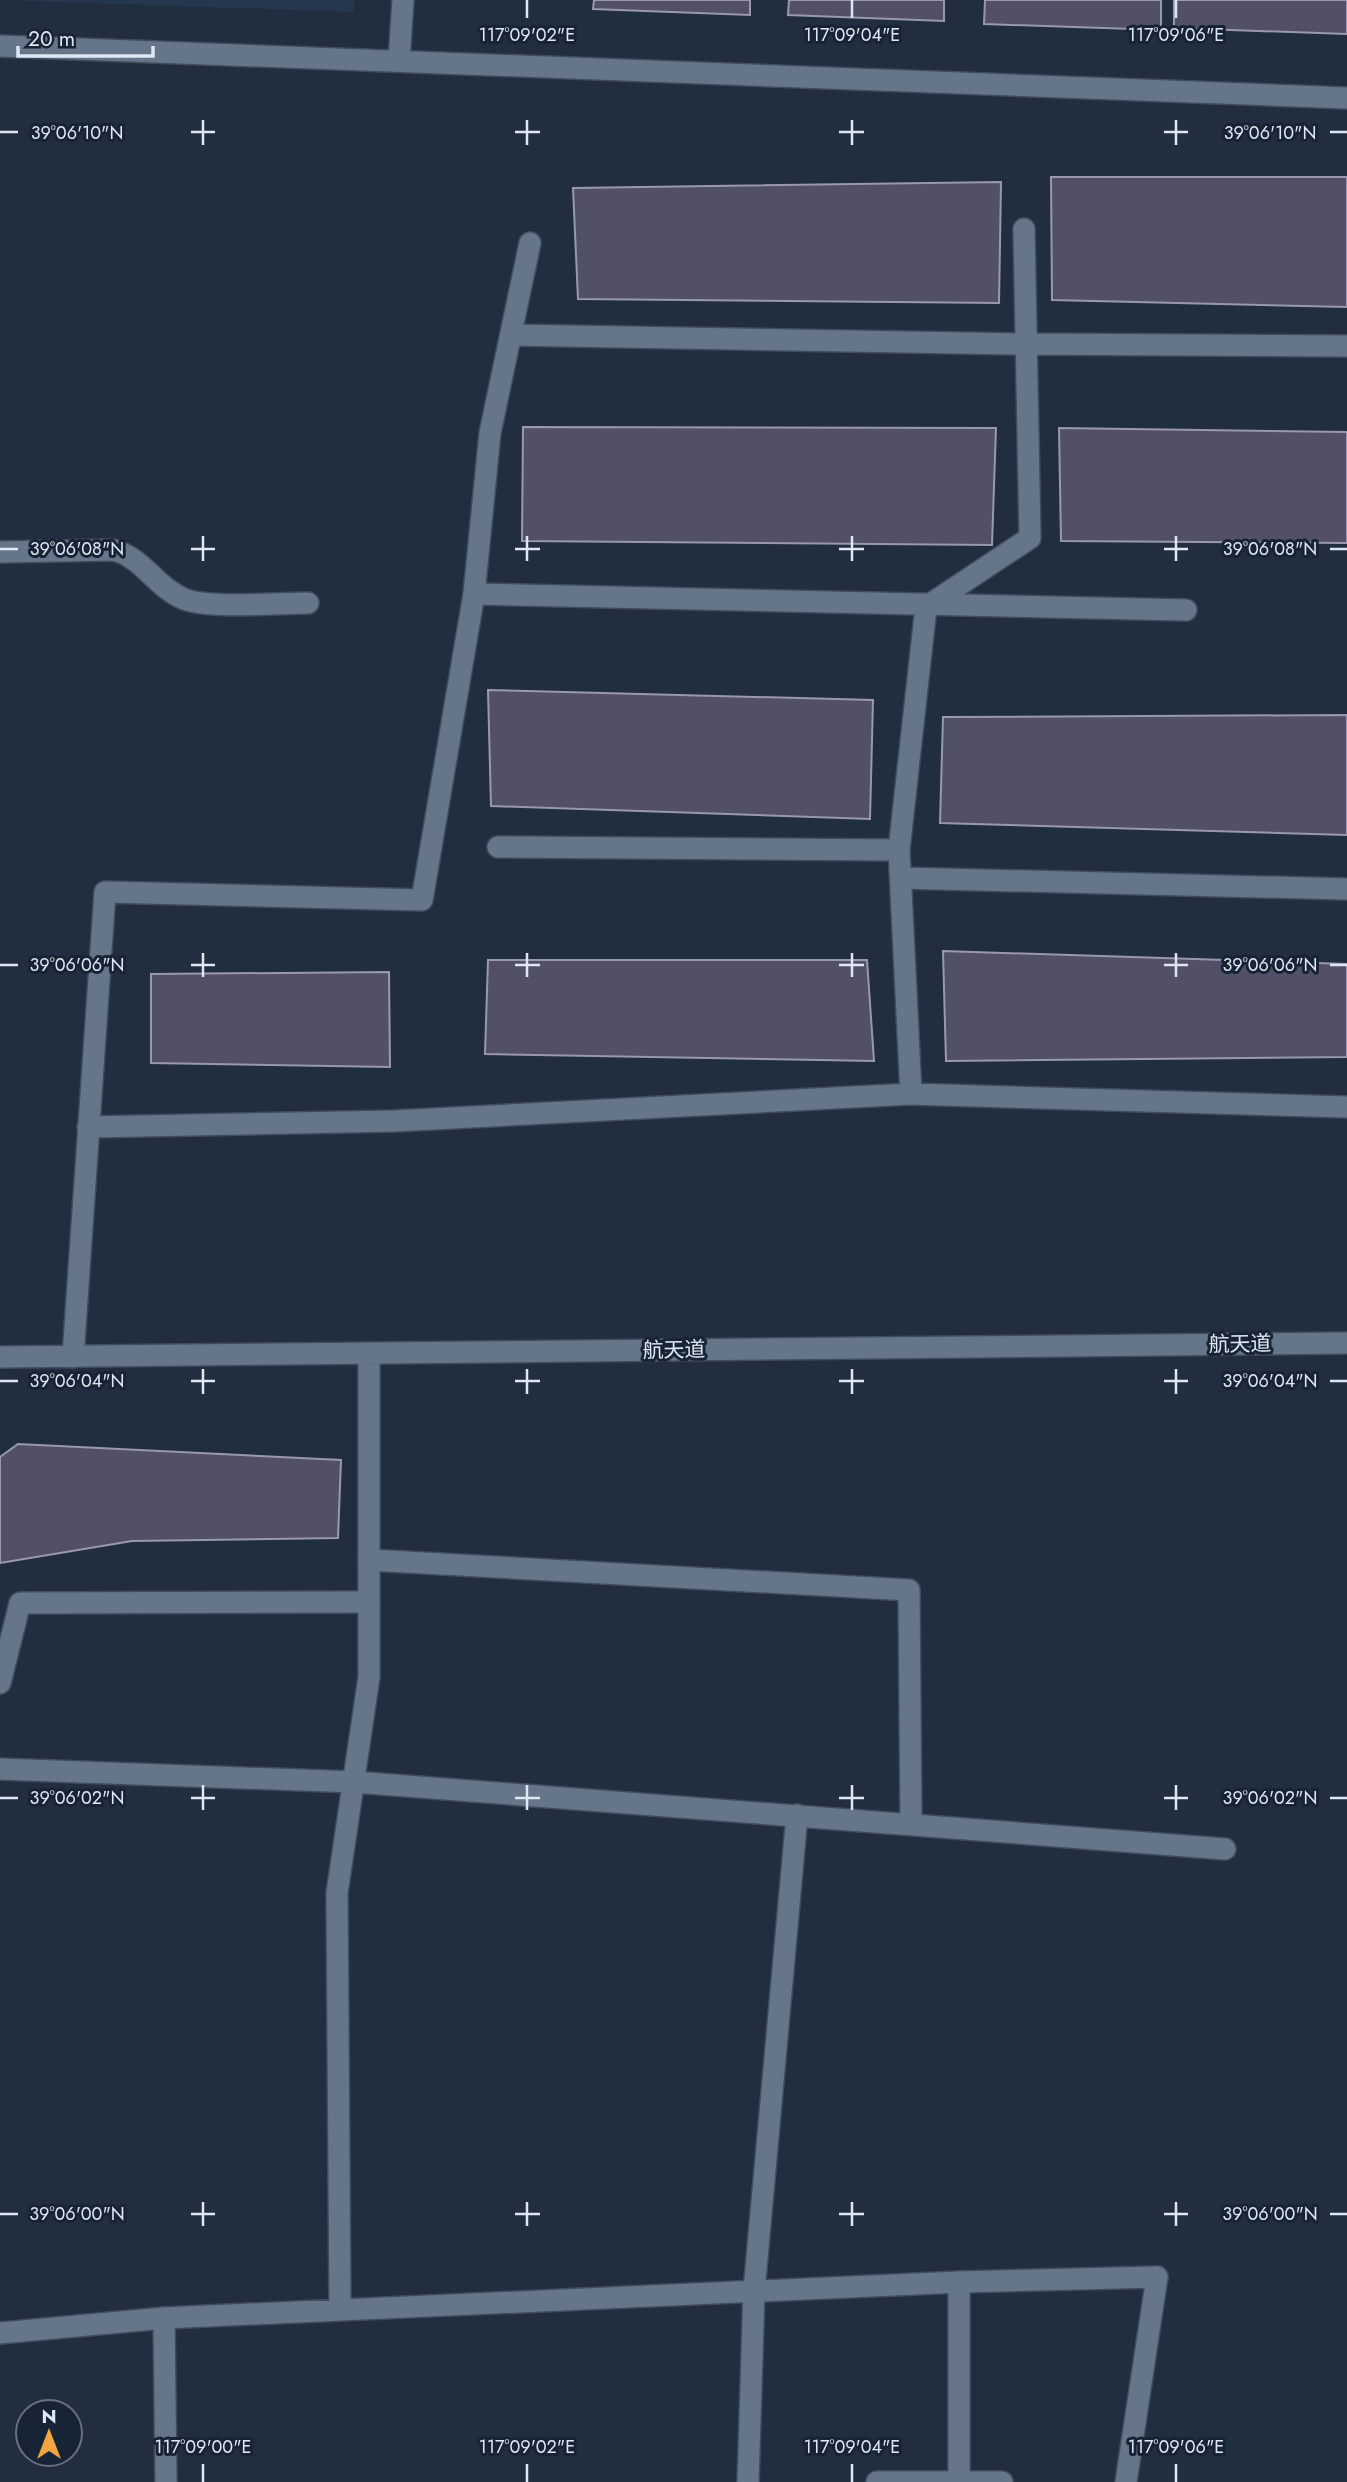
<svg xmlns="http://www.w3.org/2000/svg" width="1347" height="2482" viewBox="0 0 1347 2482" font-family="Jost,'Noto Sans SC',sans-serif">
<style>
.built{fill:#25374e}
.building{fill:#525066;stroke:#9a98b0;stroke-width:2}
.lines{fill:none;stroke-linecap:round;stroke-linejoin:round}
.lane-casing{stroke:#414c5b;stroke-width:24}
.street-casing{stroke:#414c5b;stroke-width:24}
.lane{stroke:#66768a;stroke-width:21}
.street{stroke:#66768a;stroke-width:21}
.ticks{fill:none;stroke:#dee7f2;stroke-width:2.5}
.labels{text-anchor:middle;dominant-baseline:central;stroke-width:6;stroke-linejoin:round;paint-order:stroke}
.street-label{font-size:21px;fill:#dee7f2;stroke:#172435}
.ticks-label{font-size:18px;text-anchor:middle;fill:#dee7f2;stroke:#172435;stroke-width:6;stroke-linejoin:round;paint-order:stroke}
</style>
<rect width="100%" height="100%" fill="#212e3f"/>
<path class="built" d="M0,0h354v12z"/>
<path class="building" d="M594,0h156v15l-157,-6z
M789,0h155v21l-156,-6z
M985,0h176v30l-177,-6z
M1174,0h173v34l-173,-6z
M1051,177h296v130l-295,-7z
M1001,182l-2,121 -421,-4 -5,-111z
M523,427l473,1 -4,117 -470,-4z
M1059,428l288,4v111l-286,-2z
M488,690l385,10 -3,119 -379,-13z
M1347,715v120l-407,-12 3,-106z
M943,951l404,13v93l-401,4z
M488,960h379l7,101 -389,-7z
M389,972l1,95 -239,-4v-89z
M18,1444l323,16 -3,78 -206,3 -132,22v-106z"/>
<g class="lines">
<g class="lane-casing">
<path id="lane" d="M0,552l114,-2c29,8 43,38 70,49 25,10 94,4 124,4
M474,594l712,16
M498,847l401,3
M901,878l446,11
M369,1560l540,30 2,233
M0,1683l20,-80 349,-1
M0,1769l354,13
M959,2282v200
M164,2318l2,164
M748,2482l6,-191 43,-476
M877,2482h125
M1126,2482l31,-205"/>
</g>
<g class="street-casing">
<path id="street" d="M0,46l1347,52
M399,61l4,-61
M511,335l514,9 322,2
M911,1094l-12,-244 27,-243 104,-69 -6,-309
M88,1127l306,-6 517,-27 436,13
M0,1357l1347,-14
M73,1357l32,-465 317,8 52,-306 16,-161 40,-190
M354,1782l871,67
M340,2310l-3,-417 32,-216v-323
M0,2333l164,-15 795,-36 198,-5"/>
</g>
<use href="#lane" class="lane"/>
<use href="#street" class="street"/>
</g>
<path class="ticks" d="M527,0v18M852,0v18M1176,0v18M203,120v25M527,120v25M852,120v25M1176,120v25M0,132h18M191,132h24M515,132h25M839,132h25M1164,132h24M1330,132h17M203,536v25M527,536v25M852,536v25M1176,536v25M0,549h18M191,549h24M515,549h25M839,549h25M1164,549h24M1330,549h17M203,953v24M527,953v24M852,953v24M1176,953v24M0,965h18M191,965h24M515,965h25M839,965h25M1164,965h24M1330,965h17M203,1369v25M527,1369v25M852,1369v25M1176,1369v25M0,1381h18M191,1381h24M515,1381h25M839,1381h25M1164,1381h24M1330,1381h17M203,1785v25M527,1785v25M852,1785v25M1176,1785v25M0,1798h18M191,1798h24M515,1798h25M839,1798h25M1164,1798h24M1330,1798h17M203,2202v24M527,2202v24M852,2202v24M1176,2202v24M0,2214h18M191,2214h24M515,2214h25M839,2214h25M1164,2214h24M1330,2214h17M203,2464v18M527,2464v18M852,2464v18M1176,2464v18"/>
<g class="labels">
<g class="street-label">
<text transform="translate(1240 1344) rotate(-1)">航天道</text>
<text transform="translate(674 1350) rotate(-1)">航天道</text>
</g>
</g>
<g class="ticks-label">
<text x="527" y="41">117°09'02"E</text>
<text x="852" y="41">117°09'04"E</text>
<text x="1176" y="41">117°09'06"E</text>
<text x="77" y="139">39°06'10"N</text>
<text x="1270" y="139">39°06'10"N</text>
<text x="77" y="555">39°06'08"N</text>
<text x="1270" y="555">39°06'08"N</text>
<text x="77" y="971">39°06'06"N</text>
<text x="1270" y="971">39°06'06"N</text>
<text x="77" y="1387">39°06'04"N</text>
<text x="1270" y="1387">39°06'04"N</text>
<text x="77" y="1804">39°06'02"N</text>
<text x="1270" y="1804">39°06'02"N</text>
<text x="77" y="2220">39°06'00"N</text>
<text x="1270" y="2220">39°06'00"N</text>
<text x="203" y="2453">117°09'00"E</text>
<text x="527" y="2453">117°09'02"E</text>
<text x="852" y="2453">117°09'04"E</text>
<text x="1176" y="2453">117°09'06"E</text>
</g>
<g transform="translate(49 2433)"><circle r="33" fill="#172435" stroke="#677281" stroke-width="2"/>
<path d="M0-5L12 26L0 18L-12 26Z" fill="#f2a541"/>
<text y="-10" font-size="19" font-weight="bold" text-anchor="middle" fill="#dee7f2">N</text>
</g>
<path d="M18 46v10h135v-10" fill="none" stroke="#dee7f2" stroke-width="3.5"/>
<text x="28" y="46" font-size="21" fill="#dee7f2" stroke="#172435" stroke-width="5" paint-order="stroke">20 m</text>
</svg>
